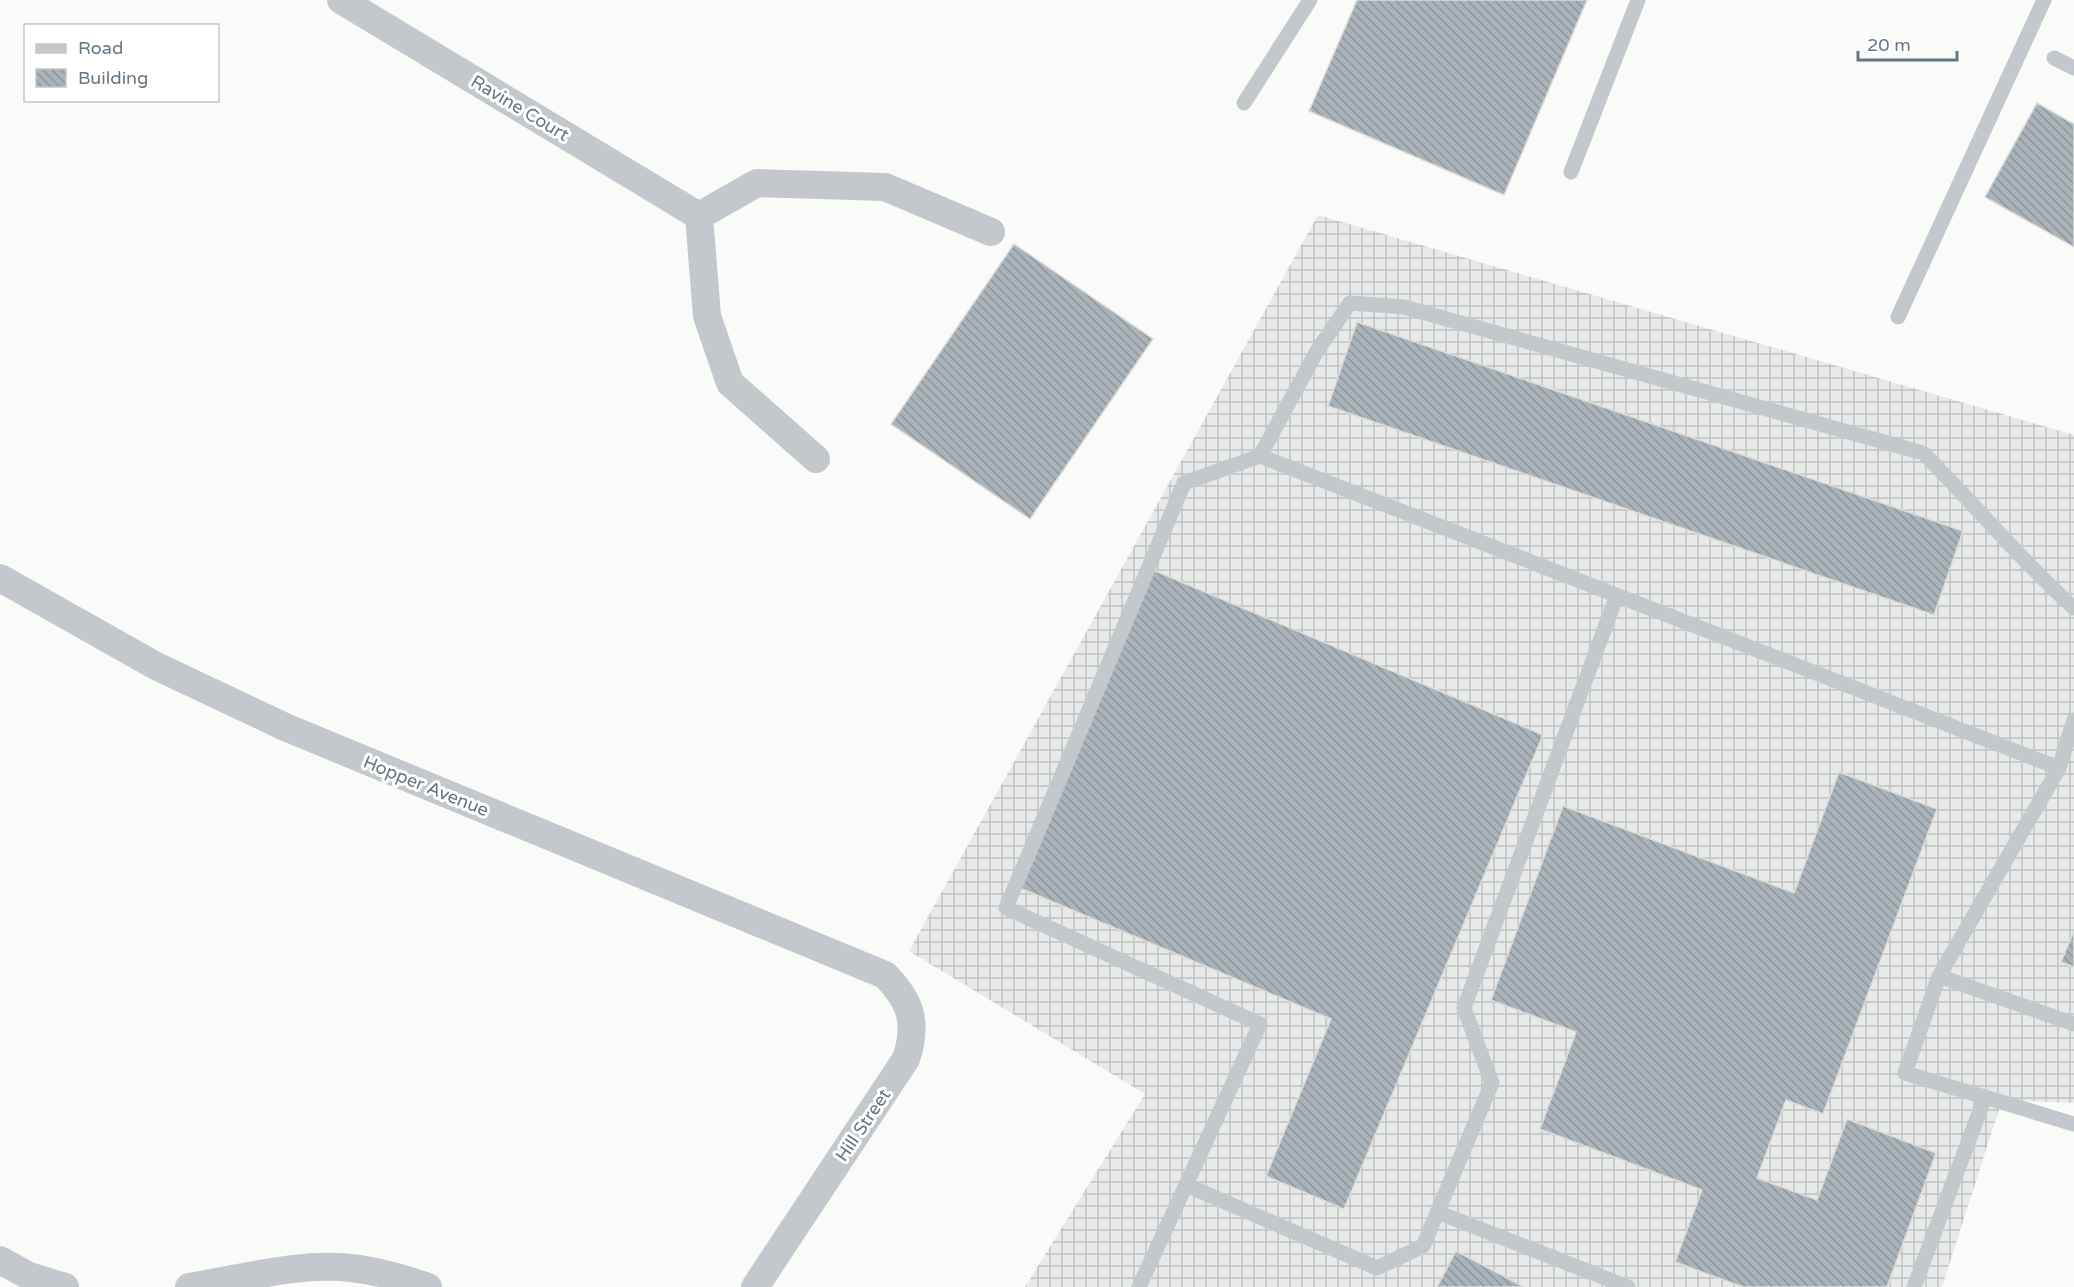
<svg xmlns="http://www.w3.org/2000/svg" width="2074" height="1287" viewBox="0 0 2074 1287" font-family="'Varela Round',sans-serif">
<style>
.industrial{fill:url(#industrial-grid)}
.building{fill:url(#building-back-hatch);stroke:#dcdcda;stroke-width:1.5}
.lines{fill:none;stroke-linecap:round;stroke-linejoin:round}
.service{stroke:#c3c8cc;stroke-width:15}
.minor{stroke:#c3c8cc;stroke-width:28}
.labels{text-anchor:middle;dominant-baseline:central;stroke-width:6;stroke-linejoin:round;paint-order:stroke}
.street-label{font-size:18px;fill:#657683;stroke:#fff}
</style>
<defs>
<pattern id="industrial-grid" width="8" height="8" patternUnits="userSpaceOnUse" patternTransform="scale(1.5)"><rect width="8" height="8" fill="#e8e9e9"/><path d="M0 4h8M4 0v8" fill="none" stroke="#c0c1c2"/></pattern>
<pattern id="building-back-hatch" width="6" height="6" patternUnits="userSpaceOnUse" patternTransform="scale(1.5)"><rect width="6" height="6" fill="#aab3b9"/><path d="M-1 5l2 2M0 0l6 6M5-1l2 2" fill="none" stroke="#8e969c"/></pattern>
</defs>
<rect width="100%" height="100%" fill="#fafaf8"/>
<path class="industrial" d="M1318,215l756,220v668l-72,-3 -60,187h-917l120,-193 -236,-143z"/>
<path class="building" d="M1357,0h230l-83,195 -195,-84z
M2037,103l37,21v123l-89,-50z
M1014,244l139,95 -123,180 -139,-95z
M1357,322l606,209 -29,84 -606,-209z
M1153,570l390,165 -199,474 -78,-33 65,-157 -311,-131z
M1839,772l98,37 -114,305 -37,-14 -29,78 60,22 30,-81 89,34 -49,134h-144l-68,-25 27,-72 -162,-61 36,-97 -85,-32 72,-194 231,87z
M2074,931v36l-13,-5z
M1456,1251l68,36h-87z"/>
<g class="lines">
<path class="service" d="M2054,58l20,10
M1244,103l66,-103
M1571,172l67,-172
M1898,317l146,-317
M2074,720l-15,48 -120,208 -34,97 169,51
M2059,768l-799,-312 57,-105 33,-48 54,4 519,146c51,50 97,107 151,155
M1939,976l135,48
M1186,1185l191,83 46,-22 69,-163 -28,-75 153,-413
M1437,1212l191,75
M1139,1287l121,-263 -254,-116 178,-425 76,-27
M1914,1287l71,-190"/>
<path class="minor" d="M341,0l358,216
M699,216l58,-33 128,4 106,45
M699,216l8,100 23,67 86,76
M0,578l156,88 129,61 600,248c26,26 33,48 21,84l-151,228
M0,1260l29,16 36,11
M189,1287c52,-8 110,-25 162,-19 27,3 51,10 77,19"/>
</g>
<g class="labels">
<g class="street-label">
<text transform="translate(520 108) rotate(31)">Ravine Court</text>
<text transform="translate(426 786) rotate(22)">Hopper Avenue</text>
<text transform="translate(863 1125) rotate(-56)">Hill Street</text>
</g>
</g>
<rect x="24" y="24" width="195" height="78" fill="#ffffff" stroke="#c1c8cd" stroke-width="1.5"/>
<rect x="36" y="44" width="30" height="9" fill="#c3c8cc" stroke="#c1c8cd" stroke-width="1.5"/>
<text x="78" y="54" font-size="18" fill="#657683">Road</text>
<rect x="36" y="69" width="30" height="18" fill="url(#building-back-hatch)" stroke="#c1c8cd" stroke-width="1.5"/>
<text x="78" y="84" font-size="18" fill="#657683">Building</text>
<path d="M1858 51v9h99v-9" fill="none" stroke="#657683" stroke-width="3"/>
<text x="1867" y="51" font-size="18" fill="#657683" stroke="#ffffff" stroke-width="4.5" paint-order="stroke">20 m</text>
</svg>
